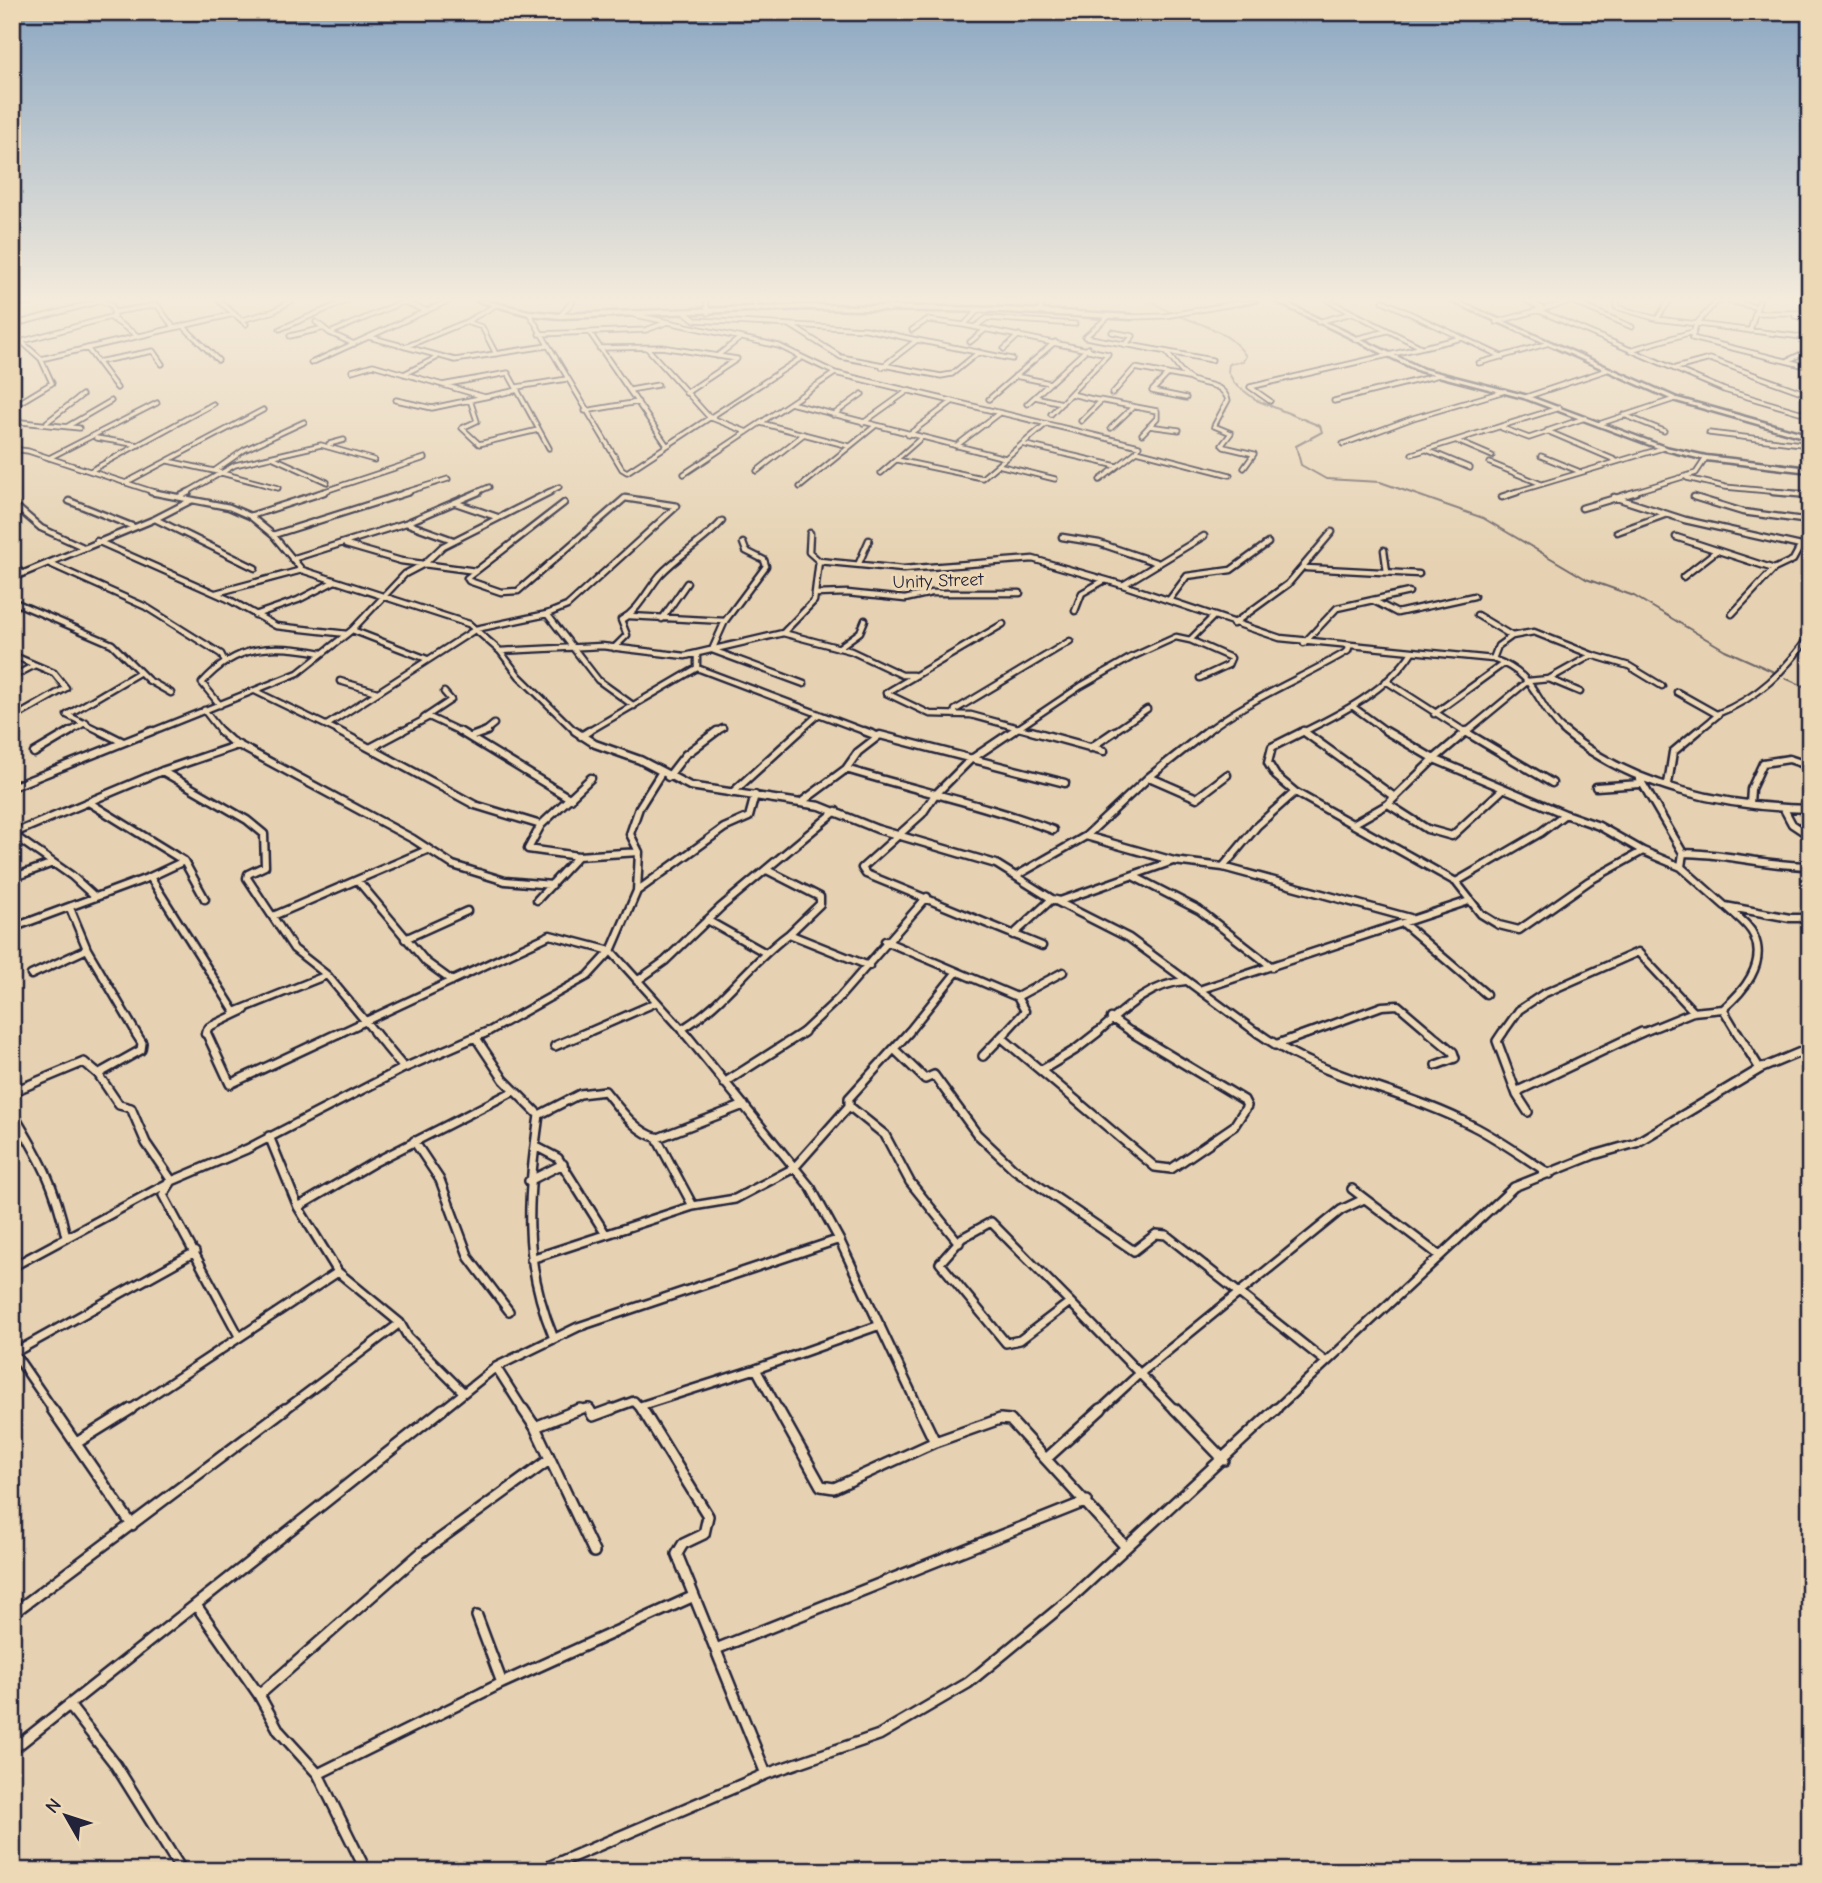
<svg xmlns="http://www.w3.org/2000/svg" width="1822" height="1883" viewBox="0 0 1822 1883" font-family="'Comic Neue',sans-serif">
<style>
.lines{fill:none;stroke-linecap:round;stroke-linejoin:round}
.stream{stroke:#6e6669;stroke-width:2}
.street-far4-casing{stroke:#22223b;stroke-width:7}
.street-far3-casing{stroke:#22223b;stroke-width:9}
.street-far2-casing{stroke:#22223b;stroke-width:11}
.street-far1-casing{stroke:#22223b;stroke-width:12}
.street-casing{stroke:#22223b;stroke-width:14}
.secondary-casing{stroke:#22223b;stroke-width:5}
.street-far4{stroke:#eed9b7;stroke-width:3.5}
.street-far3{stroke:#eed9b7;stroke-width:4.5}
.street-far2{stroke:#eed9b7;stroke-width:6}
.street-far1{stroke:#eed9b7;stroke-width:7}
.street{stroke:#eed9b7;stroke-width:9}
.secondary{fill:#eed9b7;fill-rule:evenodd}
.labels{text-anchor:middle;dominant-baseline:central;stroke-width:6;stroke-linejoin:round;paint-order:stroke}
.far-street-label{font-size:18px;fill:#22223b;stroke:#eed9b7}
</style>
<rect width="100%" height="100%" fill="#e6d2b2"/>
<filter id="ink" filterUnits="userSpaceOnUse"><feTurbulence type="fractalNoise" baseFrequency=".0143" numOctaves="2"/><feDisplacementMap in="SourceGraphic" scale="14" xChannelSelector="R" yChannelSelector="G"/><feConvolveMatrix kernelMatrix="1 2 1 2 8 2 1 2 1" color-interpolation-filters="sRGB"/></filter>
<g filter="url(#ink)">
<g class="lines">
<path class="stream" d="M1151,301l20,12
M1176,315c27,10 53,16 70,41l-3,5 -14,3 -1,8 7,12 21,16 64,26 2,6 -26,14 5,19 25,14 54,3 103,36 103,61 48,17 91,54 49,22
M1785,678l25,11"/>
<g class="street-far4-casing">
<path id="street-far4" d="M219,301l27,23
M706,301l2,12
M754,301l3,9
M1329,301l92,46
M1383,301l120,56
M1527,301l15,7
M1571,301l61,26
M1618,301l-2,6 41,12 153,19
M1717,301l-21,23 -4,14 118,29
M1729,301l27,6
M1804,301l6,3
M403,302l24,9
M12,305l22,-4
M979,309l-15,16 144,29 -57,60
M888,310l2,-9
M1537,310l187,80 86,25
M115,312l42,-7 17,23
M1040,312l2,-11
M529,313l93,156 5,3 174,-114
M686,313l9,7 171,9 51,11 -35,27
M1755,313h55
M631,314l148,32 56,27 304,73 -2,5 -37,29
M560,316l13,-15
M1795,316l15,3
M1108,317l-23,20 127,23
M1132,317l33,-1 74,-13
M111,318l27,18
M1657,319l12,-18
M242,320l32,-9 17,-10
M316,322l14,11 24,11
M466,322l16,5 14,27
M1318,322l34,-9
M1496,322l76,-21
M12,325l88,-24
M790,325l51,32 100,19 11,-2 27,-22
M183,326l35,34
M975,327l12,-9 88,6
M280,329l66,-28
M912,330l15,-10 37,5
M1750,331l9,-30
M1112,332l21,4 -8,9
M12,333l29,26 11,24 -40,24
M330,333l75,-32
M590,333l76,111
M539,334l107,-4 19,-7
M290,336l34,-8
M369,337l86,23 92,-14
M1355,339l32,-8
M917,340l95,19
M23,341l91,-25 -2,-10 -10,-5
M970,342l16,-13
M405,347l61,-25 30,-17
M87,348l30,40
M599,348l63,-1 75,12 -51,34
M647,348l62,69 38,15
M1004,349l15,-14
M1630,350l62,-18
M1167,353c7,8 13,20 23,26 15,8 31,2 38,21l-14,26 17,7 -9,12 2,2 30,7 -10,14
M717,356l22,-17
M41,359l193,-45
M1789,360l19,-9 -5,-14
M97,362l56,-11 9,13
M311,363l137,-62
M1479,363l67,-19
M1676,368l34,-9 100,36
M352,371l21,-6 112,32
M404,374l32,-16
M1167,375l-15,16 34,7
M1015,376l35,7
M442,385l66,-12 41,75
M517,387l50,-8
M630,390l28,-5
M1071,394l30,7 -20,20
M1112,394l23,-26 53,10
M1035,397l27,6
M1526,397l81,-27
M989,399l66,-57
M396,400l36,8 86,-18
M470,400l7,21 -15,7 17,16 59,-14
M1099,400l58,11v7l-15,16
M1270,401l-20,-14 212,-49
M1334,401l105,-26
M790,403l215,55
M1027,404l61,-56
M585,411l53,-9
M833,415l29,-21
M1624,415l40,16
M12,421l67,7
M47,422l35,-27
M761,423l88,23
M863,423l46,-33
M1599,424l76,-25
M68,426l43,-25
M1149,426l30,4
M1111,428l22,-21
M1502,428l27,10 18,-6
M1547,431l68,29
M1547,431l38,-13
M1709,433l101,12
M908,435l45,-34
M96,438l43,7
M1457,441l35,15
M329,444l15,-4
M1022,444l95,22
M1343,444l70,-26 92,-27
M956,446l43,-33
M12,449l16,2 129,42
M1427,450l43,18
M1137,451l93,24
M1412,454l147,-46
M1541,456l37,15
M272,457l55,25
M49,458l108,-55
M897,460l85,18 64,-54
M168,461l46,10
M1490,463l49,20
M998,465l57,14
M90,471l123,-67
M757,471l47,-37
M881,473l40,-35
M684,474l151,-101
M1687,478l38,9 66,6
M127,482l136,-72
M800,487l75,-61
M278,488l-64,-17 30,-21 60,-28
M186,493l49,-28 86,-20 53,15
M319,493l106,-35 -16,5
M403,493l45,-14
M475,493l14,-6
M547,493l12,-6
M1512,493l151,-45
M1630,493l66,-20 10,-15"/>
</g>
<g class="street-far3-casing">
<path id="street-far3" d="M151,492l78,15 21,9 23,19 29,35 167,54 31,27 19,25 58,57
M1773,492l37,3
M179,497l10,-5
M1502,497l15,-5
M1614,497l71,23 125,28
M1694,497l49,15 67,9
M69,501l65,26
M12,503l29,25 42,19
M456,503l41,14
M564,503l-97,75 2,3 32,11 17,-1 107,-93 52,8
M1582,508l54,-16
M250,516l74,-24
M155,519l100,49
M406,523l47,17
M1617,532l50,-18
M273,535l136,-43
M1062,537l37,6 59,20
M1676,537l98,32
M97,541l131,58 48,27 71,8
M743,543l3,8 18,9 2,6 -41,55 -13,29 92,34
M346,545l55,16 75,10
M1384,550l3,22
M292,559l114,-36 73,-31
M819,561l84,8 130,-10 90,26 157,53 213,21c47,17 41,46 73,74
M48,563l98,44 75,47 4,8
M859,563l10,-23
M12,566l10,7
M1306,568l113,6
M1683,577l32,-25
M12,578l143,-59 37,-19
M1123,585l81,-49
M216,593l86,-23
M816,594l31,-1 58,6 26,-6h89
M1169,600l18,-24 44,-6 37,-27
M1372,600l25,13 77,-17
M12,601l100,43 36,36 23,13
M1075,611l7,-18 23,-13
M547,614l51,66 36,26
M1732,614l42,-45 19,-9 7,-13
M255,615l43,-15 37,-19
M1477,615l35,21 -14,10 -5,13
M629,616l96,5
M662,619l25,-36
M1003,624l-117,69 44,21 41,1 66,18
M1233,624l55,-40 44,-52
M352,630l75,29
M783,633l68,18 51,24h11
M1512,636l22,-4 58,23
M1304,643l33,-35 72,-16
M614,648l13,-13 -6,-15c19,-11 25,-28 39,-45 18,-20 44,-33 62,-54
M838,648l22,-16 5,-12
M500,651l102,-5 83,10 98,-23 31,-32 5,-40 -10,-9 1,-19
M12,655l42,18 12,15 -54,31
M697,668l172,65
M12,677l23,-12
M1200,678l28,-13 3,-7 -41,-18 23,-23
M1549,679l43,-24 37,11 33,20
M340,681l37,11
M1386,681l81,52
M255,691l87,42
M1677,692l41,23 -22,18
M220,705l-18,-22c35,-40 72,-39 120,-30
M1352,706l37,27
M204,710l18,23
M1434,714l69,-50
M1717,714c41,-16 68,-43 93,-79
M954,715l1,-5 115,-69
M424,718l27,-18 -7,-8
M327,725l149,-96 71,-15 20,-8 110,-100
M1303,731l3,2
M68,733l18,-11
M104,733l-37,-18 73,-43
M148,733l150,-60 54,-43 53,-56 19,-10 19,-18 107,-54
M399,733l30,-16 34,16
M483,733l11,-9
M586,733l111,-65v-13
M714,733l9,-5
M798,733l21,-19
M1011,733l70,-47 51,-29 44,-20 14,3
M1112,733l35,-24
M1205,733c43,-34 96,-54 143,-82l1,-4
M1301,733c39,-19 87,-43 111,-81
M1465,733l63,-52 21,-2 31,13"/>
</g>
<g class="street-far2-casing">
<path id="street-far2" d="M101,731l22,11
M220,731l11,10 182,98 40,26 52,16 47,4
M338,731l137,74 66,20
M459,731l112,68
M575,731l20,13 45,16 50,26 130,20 57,23 119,35 56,35 77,39 130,96
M864,731l13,5
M1013,731l-43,29 -36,36 -12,18 -60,54 4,6 176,72
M1031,731l73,20
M1303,731l90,65
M1386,731l48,28 -46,45
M1464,731l88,52
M1564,731c66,56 161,76 246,78
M581,736l8,-5
M471,737l16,-6
M370,748l32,-17
M1090,748l25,-17
M34,753l37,-22
M846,769c69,21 140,36 207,61
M162,771l85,49 17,14 1,32 -17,8 -1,4 47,71 33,26 49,59
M1638,776l45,77 -2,14
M668,777l17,-22 32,-24
M1149,777l48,21 30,-23
M591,778l-50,47 -13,24 50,7 61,-4 -9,-18 9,-26 22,-35
M1668,784l5,-32 25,-21
M12,787l140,-56
M1596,787l44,-3
M1295,792l-19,-16 -8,-13 4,-16 32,-16
M732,793l68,-62
M803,801l43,-32 12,-17 22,-17 185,48
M1750,804l1,-15 12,-26 26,-4 21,7
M1784,809l8,15 18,12
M1565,814l34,12 44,25
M1353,824l35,-20 39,25 25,7 50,-46
M12,834l150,-63 76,-26
M12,834l60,42 23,21
M1086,836l88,25 49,6 187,51
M1683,853c43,0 84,13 127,13
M184,861l21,38
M1223,867l34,-41 38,-34 161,90 25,32 18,11 20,5 70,-49 54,-30 38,16 44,39 65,12h20
M767,870l53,27v7l-31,30
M1016,876l70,-40 63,-59 58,-46
M1133,876l66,34 73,57
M150,877l85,135 92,-37
M12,878l41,-15
M359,882l67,80 26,19
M1456,882l84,-49 25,-19 -131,-55 33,-28
M637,891l87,-63 25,-11 6,-22
M537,900l41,-44
M273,916l154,-66
M707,920l57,32
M1404,924l82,70
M12,928l138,-51 34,-16 -94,-58
M1013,935l39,-36 8,2 113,-40
M405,939l62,-28
M885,941l132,56 8,14 -21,23
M87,949l50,85
M31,975l56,-26 -17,-41
M637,981l28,-20 56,-54 115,-96
M1202,989l264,-87
M1017,997l46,-25
M1723,1009l15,25
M1111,1018l23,16
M682,1029c41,-24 68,-67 107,-95l80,32
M205,1034l4,-7 36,-17
M338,1034l212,-99 61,16 75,83
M484,1034l104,-58 23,-25 26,-60 2,-39
M584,1034l71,-31
M801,1034l37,-35 89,-102
M907,1034l49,-61
M1096,1034c26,-23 54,-51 90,-53
M1306,1034l76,-28 16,-1 34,29
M1502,1034l17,-24 24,-16 95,-42 56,60
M1639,1034l54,-22 30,-3c20,-17 44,-45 31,-73 -5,-12 -18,-20 -27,-29"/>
</g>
<g class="street-far1-casing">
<path id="street-far1" d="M206,1032l24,52 111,-52
M374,1032l30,36
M684,1032l127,156 29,53 80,170
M1257,1032c64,47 146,57 216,94 26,13 52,32 77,48
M1429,1032l24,20 2,6 -19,7
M1503,1032l-6,9 20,54
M1737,1032l23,37
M1001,1037l154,130 16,2 63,-43 13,-20 -3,-6 -113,-68
M476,1038l28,42 35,35c-11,80 -18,144 14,221
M1275,1045l36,-13
M555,1046l33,-14
M894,1049l31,30 9,-4 43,59 37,35 120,82 22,-17 10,1 160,127
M983,1056l23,-24
M1042,1070l33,-20 23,-18
M98,1074l43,-24 1,-7 -7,-11
M12,1076l7,12
M724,1083l80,-51
M12,1092l72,-30 14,12 21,31 12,3 15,35 26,38 -9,14 76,141
M849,1106l36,29 25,47 49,61
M12,1112c28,46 43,72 54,125
M1528,1112l-11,-17 3,-5 122,-58
M539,1115l41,-21 25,-3c14,17 30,41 53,47l86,-33
M269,1136l29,71 40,65 62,51 8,14 54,54
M656,1137l37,69
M414,1141l26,39 29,78 40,53
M535,1146l23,12 47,75
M529,1181l34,-17
M1352,1189l88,67
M298,1207l75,-44 141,-72
M991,1222l79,80 -50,38 -14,3 -66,-80 22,-25z
M531,1259l162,-53 42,-7 59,-31 55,-62v-8l60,-66
M12,1267l160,-86 75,-32 157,-81 83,-36
M1070,1302l106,109
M14,1353l40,58
M12,1354l183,-102
M496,1367l28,44
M640,1406l116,-37
M128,1411l210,-139
M283,1411l117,-88
M441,1411l55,-44 82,-40 259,-87
M571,1411l17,-3 2,3
M607,1411l27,-10 9,10
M779,1411l-23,-42 124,-44
M1099,1411l39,-36 203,-165 23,-11
M1274,1411l240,-224 80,-32 42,-12 124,-74 50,-21"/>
</g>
<g class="street-casing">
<path id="street" d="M52,1409l80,116
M523,1409l12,18 59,125
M589,1409l4,7 19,-7
M642,1409l66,107 -4,18 -21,10 -6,10 89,220
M778,1409l43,77 13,2 101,-46 65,-23 10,1 115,126
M919,1409l16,33
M1175,1409l49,51
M535,1427l45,-18
M78,1442l53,-33
M1046,1459l55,-50
M196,1605l63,90 20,36 39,43 48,97
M12,1614l273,-205
M477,1616l25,67
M716,1649l371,-148
M259,1695l163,-143 127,-92
M69,1705l46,59 67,107
M12,1750l431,-341
M318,1774l184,-91 190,-86
M539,1871l227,-97 113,-39 89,-52 101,-83 207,-191"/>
</g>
<g class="secondary-casing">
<path id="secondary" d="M477,301h10l42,10 31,3 247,-9 198,3 127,7 3,2 -3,2 -127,-7 -198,-3 -247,9 -31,-3z
M1240,301h17l-18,4 -3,-2z
M1275,301h7l141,68 105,27 137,51 41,9 104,12v4l-104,-12 -45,-11 -137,-51 -105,-27z
M1451,301h7l219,97 133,37v4l-137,-39z"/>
</g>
<use href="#street-far4" class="street-far4"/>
<use href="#street-far3" class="street-far3"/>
<use href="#street-far2" class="street-far2"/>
<use href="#street-far1" class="street-far1"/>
<use href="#street" class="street"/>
<use href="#secondary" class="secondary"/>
</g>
</g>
<linearGradient id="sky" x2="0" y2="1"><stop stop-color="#8ba7c2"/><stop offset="0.53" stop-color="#f4ebdc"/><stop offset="1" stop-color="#f4ebdc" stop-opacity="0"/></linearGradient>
<rect width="1822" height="565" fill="url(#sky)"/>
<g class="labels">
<g class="far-street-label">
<text transform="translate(938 581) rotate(-2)">Unity Street</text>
</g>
</g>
<rect width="1822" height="1883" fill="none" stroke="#eed9b7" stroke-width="42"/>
<rect x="21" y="21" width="1780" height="1841" fill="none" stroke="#22223b" stroke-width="2.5" filter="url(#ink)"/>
<g transform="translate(66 1816) rotate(309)" stroke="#eed9b7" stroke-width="5" paint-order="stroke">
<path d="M0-5L12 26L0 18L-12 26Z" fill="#22223b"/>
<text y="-10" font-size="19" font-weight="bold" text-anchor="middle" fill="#22223b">N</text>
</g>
</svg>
